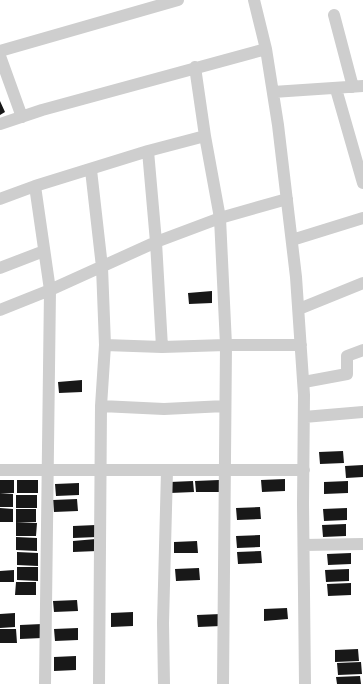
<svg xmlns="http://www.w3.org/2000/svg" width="363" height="684" viewBox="0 0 363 684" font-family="Arial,sans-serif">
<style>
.building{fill:#181818}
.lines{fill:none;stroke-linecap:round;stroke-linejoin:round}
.minor{stroke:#cecece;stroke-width:12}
</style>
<rect width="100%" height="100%" fill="#fff"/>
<path class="building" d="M0,101l5,11 -5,3z
M212,291v12l-23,1 -1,-11z
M82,380v12l-23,1 -1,-11z
M343,451l1,12 -24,1 -1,-12z
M363,465v12l-17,1 -1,-12z
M285,479v12l-23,1 -1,-12z
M0,480h14v13h-14z
M17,480h21v13h-21z
M219,480l1,12h-24l-1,-11z
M193,481l1,11 -24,1v-11z
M348,481v12l-24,1v-12z
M79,483v12l-23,1 -1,-12z
M0,493l13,1v13h-13z
M16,495h21v13h-21z
M77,499l1,12 -24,1 -1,-12z
M260,507l1,12 -24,1 -1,-12z
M0,508l13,1v13h-13z
M347,508v12l-23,1 -1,-12z
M16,509h20v13h-20z
M16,522l21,1 -1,13h-20z
M346,524v12l-23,1 -1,-12z
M96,525l1,12 -24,1v-12z
M260,535v12l-23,1 -1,-12z
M16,537l21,1v13l-21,-1z
M96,539l1,12 -24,1v-11z
M197,541l1,12h-24v-11z
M261,551l1,12 -24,1 -1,-12z
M17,552l21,1v13l-21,-1z
M351,553v11l-23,1 -1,-11z
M17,567h21v14l-21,-1z
M199,568l1,12 -24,1 -1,-12z
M349,569v12l-23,1 -1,-12z
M14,570v12h-14v-11z
M16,582h20v13h-21z
M351,583v12l-23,1 -1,-12z
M77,600l1,11 -24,1 -1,-11z
M287,608l1,11 -24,2v-12z
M133,612v14l-22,1v-14z
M15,613v14l-15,1v-14z
M221,614v12l-23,1 -1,-12z
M42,624v14l-22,1v-14z
M78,628v12l-23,1 -1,-12z
M0,629h16l1,14h-17z
M358,649l1,12 -24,1v-12z
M76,656v14l-22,1v-14z
M361,662l1,12 -24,1 -1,-12z
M360,676l1,8h-24l-1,-7z"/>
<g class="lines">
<path class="minor" d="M254,0l12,49 12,76 18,152 8,118 -1,109 2,180
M334,15l19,72
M0,51l178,-51
M0,56l22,61
M195,67l10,69 15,82 6,127h75
M336,89l27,94
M273,92l90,-6
M0,124l42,-14 224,-61
M205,136l-57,15 8,91 6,105 64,-2 -3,339
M91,170l11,97 3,78 -4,61
M35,186l15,104 -5,394
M0,199l35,-13 113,-35
M292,240l71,-22
M0,268l44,-17
M299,309l64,-26
M0,310l50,-20 106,-48 64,-24 67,-19
M105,345l57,2
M304,382l43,-8v-18l16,-6
M304,417l59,-5
M0,470h304
M304,545l59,-1
M99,684l2,-278 63,3 61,-3
M164,684l-1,-61 4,-152"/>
</g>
</svg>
